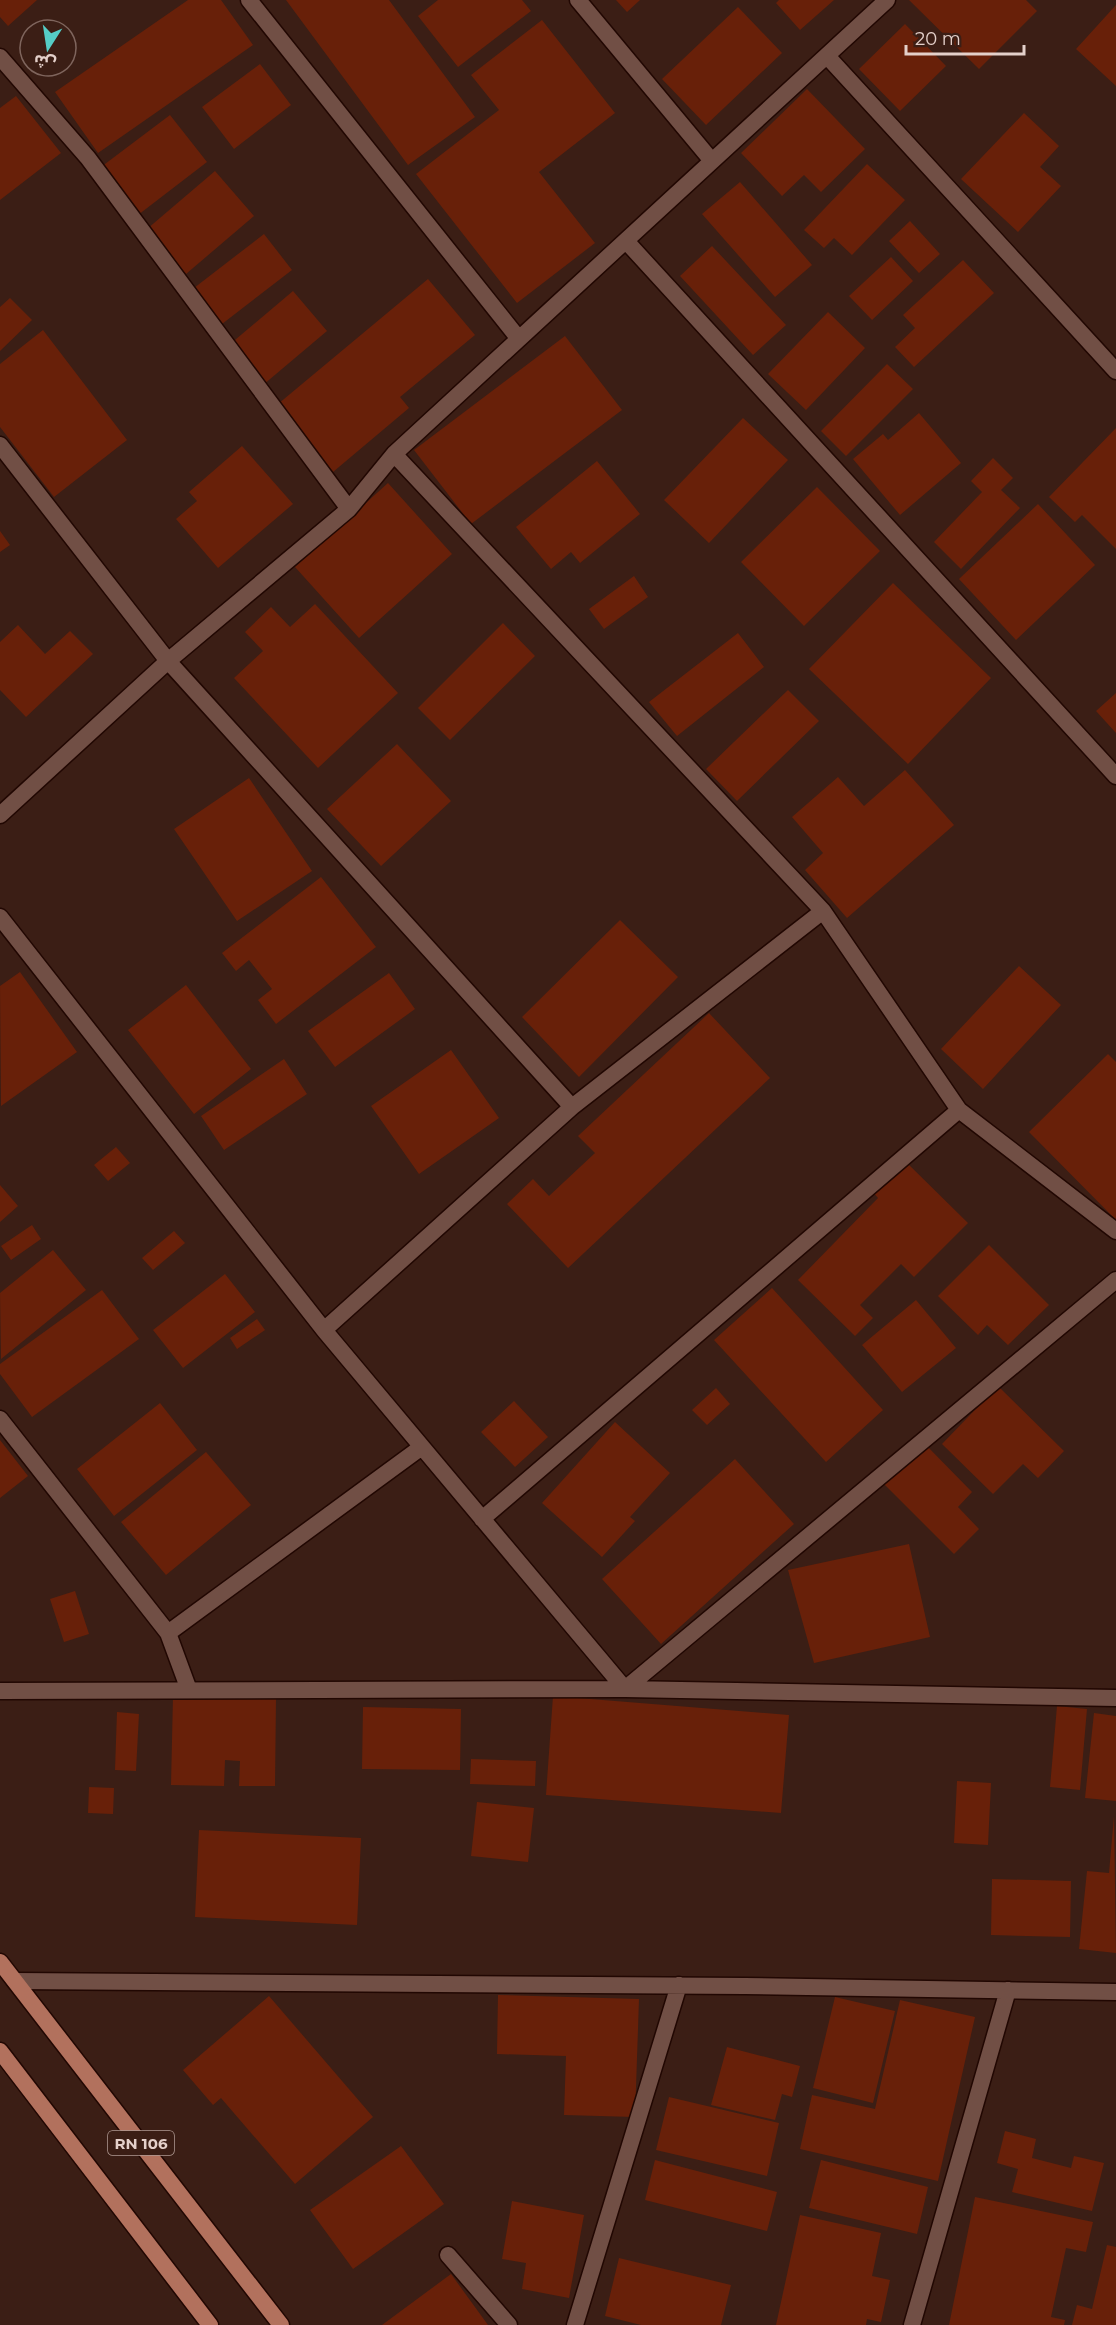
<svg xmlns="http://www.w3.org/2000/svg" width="1116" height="2325" viewBox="0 0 1116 2325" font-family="Montserrat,'Noto Sans Arabic',sans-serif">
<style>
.building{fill:#682009}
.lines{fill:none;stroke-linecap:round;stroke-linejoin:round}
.minor-casing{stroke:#210702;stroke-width:19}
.primary-casing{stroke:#210702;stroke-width:19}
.minor{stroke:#714f45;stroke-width:16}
.primary{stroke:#b2715d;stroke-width:16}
.labels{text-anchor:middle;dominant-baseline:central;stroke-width:4.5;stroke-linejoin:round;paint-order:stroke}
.shield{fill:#3b1e15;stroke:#b19b94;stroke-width:1.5}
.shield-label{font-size:15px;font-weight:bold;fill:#e4d0ca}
</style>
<rect width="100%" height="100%" fill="#3b1e15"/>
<path class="building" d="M0,0h37l-29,26 -8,-9z
M188,0h33l32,45 -155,108 -43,-61z
M286,0h103l86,117 -67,48z
M438,0h84l9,11 -73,56 -40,-51z
M616,0h24l-13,12z
M779,0h55l-34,30 -24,-27z
M909,0h117l11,11 -58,58z
M1116,5v81l-40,-37z
M738,7l44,46 -76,72 -44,-46z
M542,20l73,93 -76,59 56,71 -78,60 -101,-129 83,-64 -28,-35z
M905,24l41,42 -46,45 -41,-42z
M260,64l31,41 -57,44 -32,-42z
M807,89l58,60 -44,43 -17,-17 -22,21 -41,-43z
M16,96l45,57 -61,47v-92z
M1024,113l35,33 -19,21 21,19 -43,46 -57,-53z
M170,115l37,47 -69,53 -37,-48z
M867,164l38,36 -53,55 -18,-17 -10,10 -20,-18z
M215,171l39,45 -68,58 -39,-45z
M740,182l72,83 -37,32 -73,-83z
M910,221l30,33 -21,19 -30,-32z
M264,234l28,36 -70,54 -28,-36z
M712,246l74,79 -33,30 -73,-79z
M891,257l22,24 -41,39 -23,-24z
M963,260l31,33 -80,74 -19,-20 20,-19 -12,-13z
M428,279l47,56 -75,62 9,11 -76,64 -55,-68z
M293,291l34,40 -64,54 -34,-40z
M10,298l22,22 -32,31v-44z
M828,312l37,36 -59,62 -38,-36z
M43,330l84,110 -73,57 -54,-70v-63z
M565,336l57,74 -151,114 -57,-74z
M887,364l26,25 -67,67 -25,-25z
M919,413l42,50 -61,52 -47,-56 30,-25 5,6z
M743,418l45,42 -79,83 -45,-43z
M1116,428v121l-34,-34 -7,7 -26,-25z
M242,446l51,58 -75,64 -42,-49 21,-18 -8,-9z
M993,458l20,20 -12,12 19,18 -59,61 -27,-27 48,-50 -11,-11z
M597,461l43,53 -60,49 -9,-11 -20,17 -35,-42z
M388,483l64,71 -93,84 -64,-71z
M817,487l63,64 -76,75 -63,-64z
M1038,504l57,61 -79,75 -57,-61z
M0,531l10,14 -10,7z
M634,576l14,21 -44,32 -15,-20z
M893,583l98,95 -83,86 -99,-95z
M315,604l83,89 -80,75 -84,-90 29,-27 -18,-19 26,-25 19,20z
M503,623l32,33 -85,84 -32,-32z
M18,625l27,29 25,-23 23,23 -67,63 -26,-27v-48z
M738,633l26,34 -87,69 -28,-34z
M788,690l31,31 -82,80 -31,-32z
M1116,693v40l-20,-22z
M397,744l54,57 -70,65 -54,-57z
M905,770l49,55 -107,93 -42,-48 18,-17 -31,-36 46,-40 26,29z
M249,778l63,93 -75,50 -63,-92z
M321,877l55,70 -100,77 -18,-24 14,-11 -23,-29 -13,11 -14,-18z
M620,920l58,57 -99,100 -57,-60z
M1019,966l42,39 -78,84 -42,-40z
M20,972l57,80 -76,54 -1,-120z
M389,973l26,36 -80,58 -27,-36z
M186,985l65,84 -57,45 -66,-84z
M709,1013l61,65 -202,190 -61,-64 26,-25 16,17 46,-43 -17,-17z
M451,1050l48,68 -80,56 -48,-68z
M1108,1054l8,8v158l-87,-88z
M284,1059l23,35 -83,56 -23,-34z
M116,1147l14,16 -22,18 -14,-16z
M904,1160l64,63 -54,54 -13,-13 -41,41 13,13 -18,18 -57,-56 80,-82 -5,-6z
M0,1185l18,21 -18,16z
M32,1225l9,14 -30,21 -10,-14z
M174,1231l11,12 -32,27 -11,-12z
M989,1245l60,60 -41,40 -21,-20 -9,10 -40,-39z
M53,1250l33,40 -85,69 -1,-66z
M225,1274l30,38 -72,56 -30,-38z
M772,1288l111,122 -57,52 -112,-122z
M102,1290l37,49 -107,78 -32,-43v-10z
M916,1300l40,48 -54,44 -40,-47z
M257,1319l8,11 -28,19 -7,-11z
M998,1386l66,65 -26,27 -15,-14 -30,30 -51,-50z
M716,1388l14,16 -23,21 -15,-15z
M514,1401l34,36 -33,30 -34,-35z
M160,1403l37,47 -83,66 -37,-47z
M615,1422l55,51 -40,44 5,4 -33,36 -60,-54z
M0,1440l28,36 -28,22z
M925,1444l47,48 -14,15 21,22 -25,25 -70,-70z
M206,1452l45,53 -85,70 -45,-53z
M735,1459l59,65 -133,120 -59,-65z
M909,1544l21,93 -116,26 -26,-93z
M75,1591l14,43 -25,8 -14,-43z
M173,1696l103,3 -1,87h-36l1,-25 -15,-1 -1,26 -53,-1z
M553,1696l236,19 -8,98 -235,-18z
M1057,1706l30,3 -7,81 -30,-3z
M363,1707l98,2 -1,61 -98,-1z
M117,1712l22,2 -3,57 -21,-1z
M1094,1713l22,3v85l-31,-3z
M471,1759l65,2 -1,25 -65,-2z
M957,1781l34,2 -3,62 -34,-2z
M89,1787l25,1 -1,26 -25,-1z
M477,1802l57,6 -6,54 -57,-6z
M1114,1816l2,137 -37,-4 8,-78 22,2z
M199,1830l162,8 -4,87 -162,-8z
M992,1879l79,2 -1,56 -79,-2z
M498,1995l141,4 -4,118 -71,-2 2,-59 -69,-2z
M269,1996l104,121 -78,67 -74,-86 -8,7 -30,-35z
M835,1997l60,14 -22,92 -60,-15z
M900,2000l75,17 -37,164 -138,-32 12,-54 63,14z
M727,2047l73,19 -8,31 -10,-3 -7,26 -64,-15z
M669,2097l110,26 -12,53 -111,-26z
M1005,2131l31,8 -4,19 39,10 3,-12 30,7 -12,48 -80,-19 6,-23 -21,-6z
M401,2146l43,58 -91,65 -43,-59z
M655,2160l122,32 -10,39 -122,-31z
M821,2160l107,27 -11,47 -108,-26z
M975,2197l118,25 -7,30 -20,-4 -15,69 14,3 -1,5h-115z
M512,2201l72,14 -15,83 -47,-9 4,-26 -24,-4z
M800,2215l81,18 -9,43 18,4 -9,42 -14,-3 -1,6h-90z
M1107,2245l9,2v78h-44l5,-20 15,4z
M619,2258l112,27 -10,40h-80l-36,-9z
M451,2274l37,51h-106z"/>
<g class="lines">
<g class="minor-casing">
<path id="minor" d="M249,0l270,339
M578,0l134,161
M827,56l289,315
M0,57l88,101 261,351
M626,241l490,535
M0,445l168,216 404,446 -248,223
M394,454l429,457 136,199 157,121
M0,815l168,-154 181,-152 45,-55 493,-454
M0,917l324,413 301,359 491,-409
M572,1107l251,-196
M0,1419l168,214 21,57
M482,1519l477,-409
M168,1633l251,-184 5,1
M0,1691l625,-2 491,9
M15,1981l730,5 371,6
M448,2255l61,70
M575,2325l104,-340
M912,2325l96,-335"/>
</g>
<g class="primary-casing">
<path id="primary" d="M0,1962l281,363
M0,2051l210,274"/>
</g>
<use href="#minor" class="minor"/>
<use href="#primary" class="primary"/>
</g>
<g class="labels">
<rect class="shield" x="108" y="2131" width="66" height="24" rx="4.5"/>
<g class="shield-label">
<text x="141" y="2143">RN 106</text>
</g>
</g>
<g transform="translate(48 48) rotate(192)"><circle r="28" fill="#3b1e15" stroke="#7f655d" stroke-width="1.5"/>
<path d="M0-4.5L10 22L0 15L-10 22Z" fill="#55cdc6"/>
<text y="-9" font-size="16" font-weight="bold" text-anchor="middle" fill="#e4d0ca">ش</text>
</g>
<path d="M906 45v9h118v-9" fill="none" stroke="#e4d0ca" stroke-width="3"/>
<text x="915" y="45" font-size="18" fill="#e4d0ca" stroke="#3b1e15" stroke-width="4.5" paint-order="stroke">20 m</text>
</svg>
